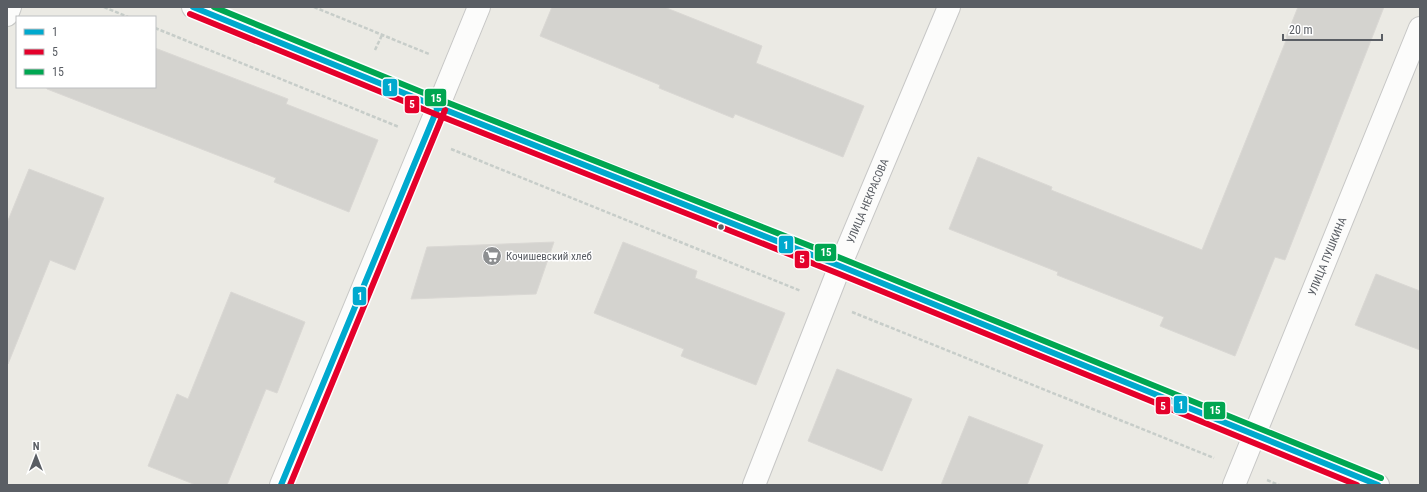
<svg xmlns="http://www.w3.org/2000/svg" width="1427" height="492" viewBox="0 0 1427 492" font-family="'Roboto Condensed',sans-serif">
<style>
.building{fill:#d4d3cf;stroke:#dad8d4}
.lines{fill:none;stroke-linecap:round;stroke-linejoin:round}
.minor-casing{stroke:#c7c7c6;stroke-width:24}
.secondary-casing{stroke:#c7c8c6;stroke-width:24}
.path{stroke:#c7cdc9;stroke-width:2.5;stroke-dasharray:4 2;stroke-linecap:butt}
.minor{stroke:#fcfcfb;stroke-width:22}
.secondary{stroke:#fcfcfb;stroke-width:22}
.bus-1-casing{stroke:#fff;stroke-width:9}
.bus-2-casing{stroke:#fff;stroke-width:9}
.bus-3-casing{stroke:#fff;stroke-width:9}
.bus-1{stroke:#00a9ce;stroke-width:6}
.bus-2{stroke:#e4002b;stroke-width:6}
.bus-3{stroke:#00a651;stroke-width:6}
.bus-dot{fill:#5a5e64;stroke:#fff;stroke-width:1.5}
.labels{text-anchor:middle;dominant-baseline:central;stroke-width:3;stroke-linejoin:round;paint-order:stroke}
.street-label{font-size:11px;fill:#5a5e64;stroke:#fff}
.poi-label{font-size:11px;fill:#5a5e64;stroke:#fff;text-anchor:start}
.line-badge{stroke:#fff;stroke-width:1.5}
.badge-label{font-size:11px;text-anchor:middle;font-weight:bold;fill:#fff}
</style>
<rect width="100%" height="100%" fill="#ebeae4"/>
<path class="building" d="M552,7h112l98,39 -6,17 108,43 -21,51 -108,-43 -2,4 -74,-30 1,-3 -120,-49z
M1298,7h86l-99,253 -10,-3 -40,99 -75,-30 4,-9 -107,-42 1,-3 -109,-43 29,-72 74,30 -1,3 151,60 85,-212 -1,-1z
M155,48l133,51 -2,5 92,36 -29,72 -75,-30 2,-4 -229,-89v-2h108z
M29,169l75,29 -29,72 -25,-10 -42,104 -1,-141z
M554,242l-18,52 -125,5 16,-52z
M623,242l74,29 -2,7 90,35 -29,72 -75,-29 3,-7 -90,-36z
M1376,274l44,17v59l-65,-25z
M231,292l74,30 -28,71 -11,-4 -39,96h-31l-48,-19 29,-72 11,5z
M837,369l75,30 -30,72 -74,-30z
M969,416l74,29 -16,40h-86z"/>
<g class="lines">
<g class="minor-casing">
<g id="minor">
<path d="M438,107l41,-100"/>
<path id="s1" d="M754,485l86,-219 109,-259"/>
<path id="s2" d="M1234,485l186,-457"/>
</g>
</g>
<g class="secondary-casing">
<path id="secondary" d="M193,7l245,100 402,159 538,219
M7,15l3,-8
M281,485l157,-378"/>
</g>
<path class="path" d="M104,7l24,10
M314,7l115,47
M155,28l244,99
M375,50l7,-15
M451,149l350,142
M852,312l362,146
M1267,480l12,5"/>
<use href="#minor" class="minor"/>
<use href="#secondary" class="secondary"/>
<g class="bus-1-casing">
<path id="bus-1" d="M193,7l245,100 402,159 538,219
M281,485l157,-378"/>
</g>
<g class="bus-2-casing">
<path id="bus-2" d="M190,14l245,100 402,159 520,212
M290,485l155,-375"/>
</g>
<g class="bus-3-casing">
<path id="bus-3" d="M214,7l227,93 402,159 538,219"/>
</g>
<use href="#bus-1" class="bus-1"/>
<use href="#bus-2" class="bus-2"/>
<use href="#bus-3" class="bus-3"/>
</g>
<defs>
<g id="supermarket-disc" transform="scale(1)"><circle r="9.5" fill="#8d8f91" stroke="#fff"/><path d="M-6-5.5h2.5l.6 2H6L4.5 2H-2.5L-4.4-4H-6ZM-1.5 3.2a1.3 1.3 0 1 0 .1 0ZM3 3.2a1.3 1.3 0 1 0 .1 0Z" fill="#fff"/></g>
</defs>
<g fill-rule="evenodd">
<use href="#supermarket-disc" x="492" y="256"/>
</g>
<circle class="bus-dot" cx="721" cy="227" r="3.5"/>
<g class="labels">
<g class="street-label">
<text stroke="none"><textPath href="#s1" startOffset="306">УЛИЦА НЕКРАСОВА</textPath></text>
<text stroke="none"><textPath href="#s2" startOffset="247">УЛИЦА ПУШКИНА</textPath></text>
</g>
<g class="poi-label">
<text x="506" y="256">Кочишевский хлеб</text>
</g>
</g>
<g class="line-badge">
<rect x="382" y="78" width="16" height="19" rx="4" fill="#00a9ce"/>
<rect x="424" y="88" width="23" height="19" rx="4" fill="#00a651"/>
<rect x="404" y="95" width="16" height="19" rx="4" fill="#e4002b"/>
<rect x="778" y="235" width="16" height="19" rx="4" fill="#00a9ce"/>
<rect x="814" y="243" width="23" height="19" rx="4" fill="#00a651"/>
<rect x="794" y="250" width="16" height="19" rx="4" fill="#e4002b"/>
<rect x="352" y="286" width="15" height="20" rx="4" fill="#00a9ce"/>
<rect x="1173" y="395" width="15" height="19" rx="4" fill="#00a9ce"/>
<rect x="1155" y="396" width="16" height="19" rx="4" fill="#e4002b"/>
<rect x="1203" y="401" width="23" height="19" rx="4" fill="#00a651"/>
</g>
<g class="badge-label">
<text x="390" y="91">1</text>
<text x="436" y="102">15</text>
<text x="412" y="108">5</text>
<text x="786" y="249">1</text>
<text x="826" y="256">15</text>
<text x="802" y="263">5</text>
<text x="360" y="300">1</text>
<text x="1181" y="409">1</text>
<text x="1163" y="410">5</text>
<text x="1215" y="414">15</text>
</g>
<rect width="1427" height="492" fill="none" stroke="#5a5e64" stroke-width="16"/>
<rect x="16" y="16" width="140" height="72" fill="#ffffff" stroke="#bdbfc1"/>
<rect x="24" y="29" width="20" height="6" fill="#00a9ce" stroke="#bdbfc1"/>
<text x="52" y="36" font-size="12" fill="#5a5e64">1</text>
<rect x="24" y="49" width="20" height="6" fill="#e4002b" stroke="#bdbfc1"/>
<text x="52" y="56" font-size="12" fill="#5a5e64">5</text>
<rect x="24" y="69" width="20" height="6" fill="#00a651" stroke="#bdbfc1"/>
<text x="52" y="76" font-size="12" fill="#5a5e64">15</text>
<g transform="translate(36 456)" stroke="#ffffff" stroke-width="3" paint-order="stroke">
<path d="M0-3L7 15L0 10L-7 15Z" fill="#5a5e64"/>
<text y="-6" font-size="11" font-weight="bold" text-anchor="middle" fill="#5a5e64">N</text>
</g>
<path d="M1283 34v6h99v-6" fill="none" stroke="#5a5e64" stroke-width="2"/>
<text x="1289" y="34" font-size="12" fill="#5a5e64" stroke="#ffffff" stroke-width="3" paint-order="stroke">20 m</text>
</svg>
